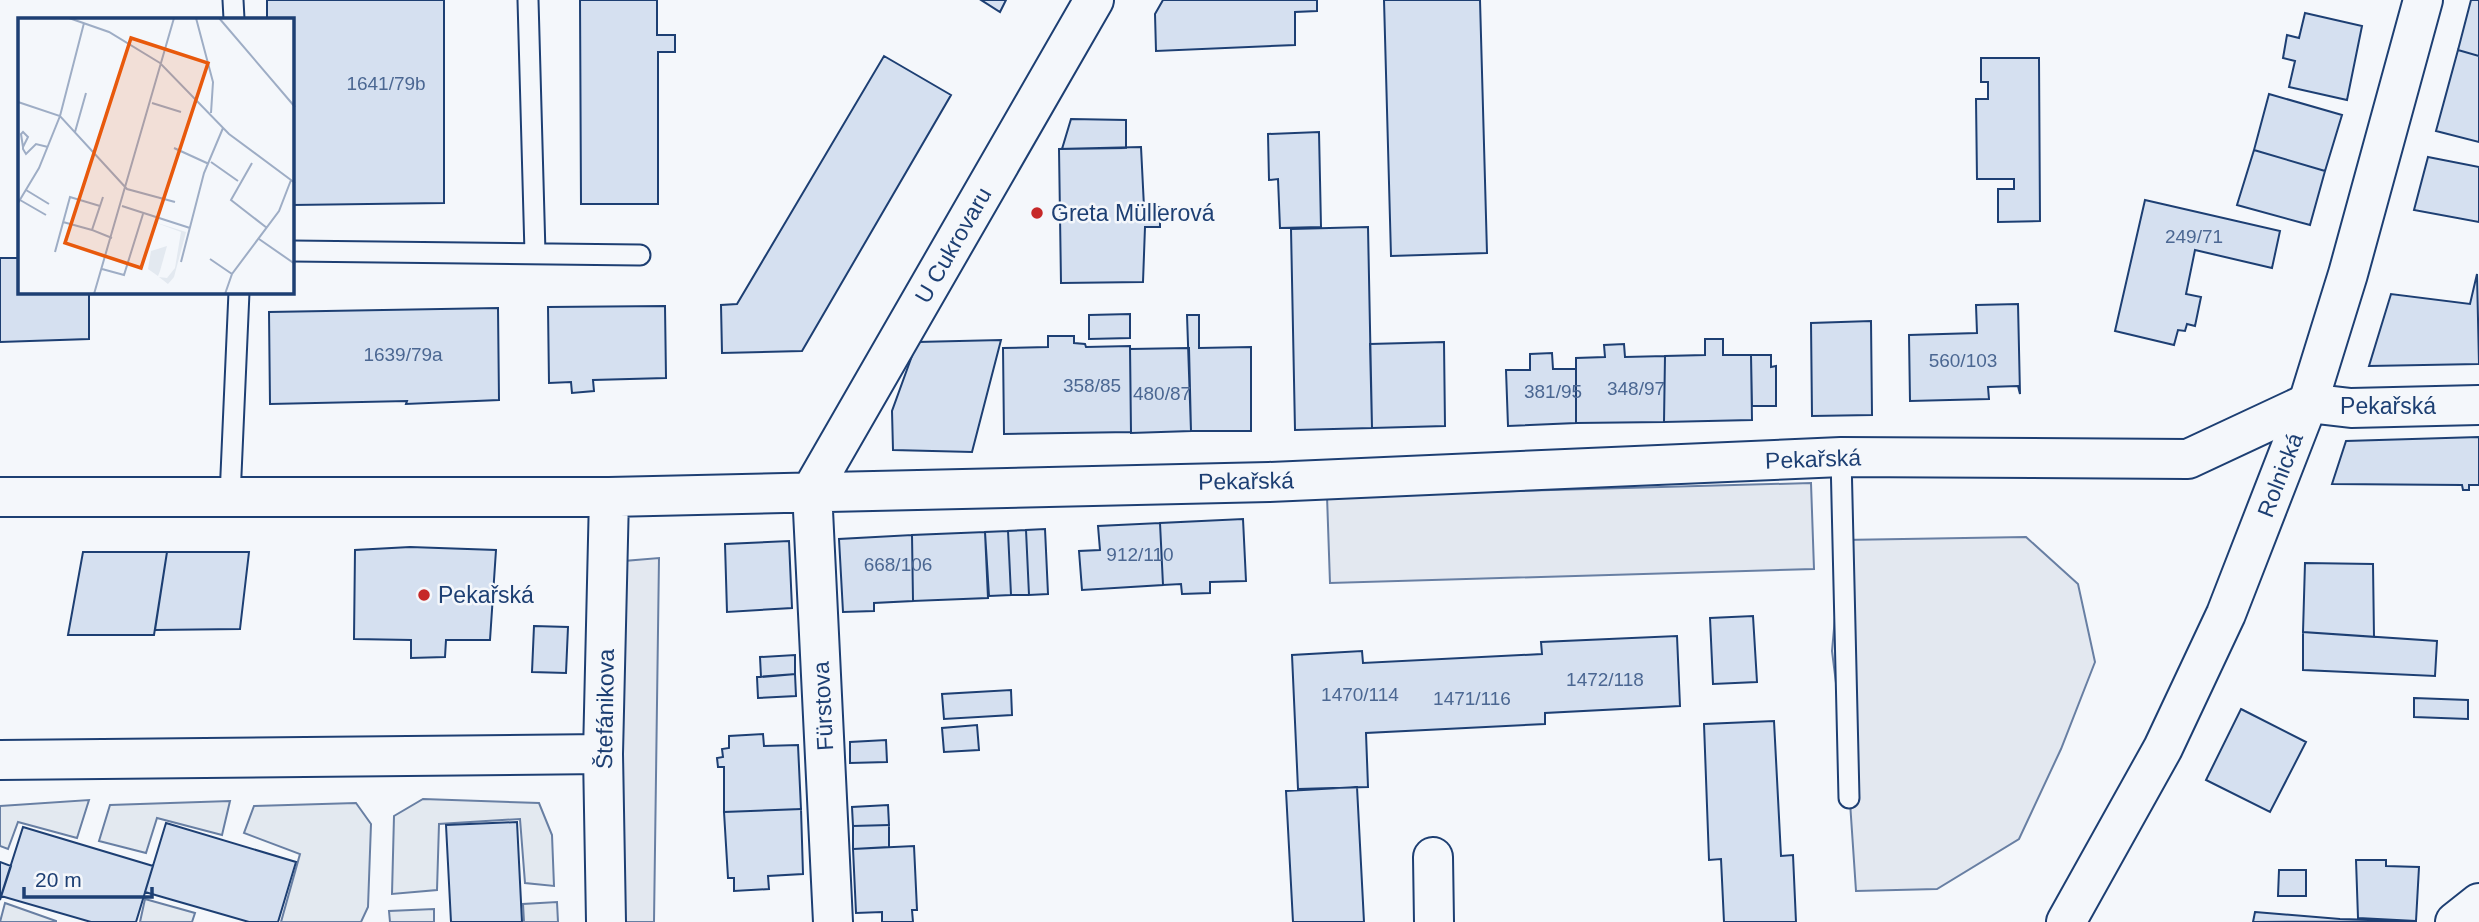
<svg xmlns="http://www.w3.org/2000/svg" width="2479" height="922" viewBox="0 0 2479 922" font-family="Helvetica,sans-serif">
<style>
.green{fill:#e3e9f0;stroke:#687fa3;stroke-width:2}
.parking{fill:#e3e8f0;stroke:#687fa3;stroke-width:2}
.building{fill:#d5e0f0;stroke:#1d3f73;stroke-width:2}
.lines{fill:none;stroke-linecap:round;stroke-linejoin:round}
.service-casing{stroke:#1d3f73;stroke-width:23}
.minor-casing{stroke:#1d3f73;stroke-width:42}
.tertiary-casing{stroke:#1d3f73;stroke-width:42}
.service{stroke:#f4f7fb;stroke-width:19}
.minor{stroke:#f4f7fb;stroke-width:38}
.tertiary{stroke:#f4f7fb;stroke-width:38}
.poi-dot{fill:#c62828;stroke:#f4f7fb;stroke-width:2.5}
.labels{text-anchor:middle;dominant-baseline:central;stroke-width:5;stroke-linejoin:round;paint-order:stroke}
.number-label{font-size:19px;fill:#4b6792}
.poi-label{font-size:23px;fill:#1d3f73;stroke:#f4f7fb;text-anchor:start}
.street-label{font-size:23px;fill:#1d3f73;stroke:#f4f7fb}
.inset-road{fill:none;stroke:#9eadc5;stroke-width:2}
.view{fill:#e8590c;fill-opacity:0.15;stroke:#e8590c;stroke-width:3.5}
.inset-edge{fill:none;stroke:#1d3f73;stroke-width:3.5}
</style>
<rect width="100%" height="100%" fill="#f4f7fb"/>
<path class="green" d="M423,799l116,4 13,32 2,51 -29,-3 -5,-64 -81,5 -2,66 -45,4 2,-78z
M89,800l-12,38 -59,-16 -10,27 -8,-3v-40z
M230,801l-8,34 -65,-17 -11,35 -47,-12 11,-36z
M356,803l15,21 -3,83 -7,15h-80l19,-68 -56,-21 10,-27z
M145,899l50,14 -3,9h-52z
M557,902l1,20h-34l-1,-18z
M5,903l51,18v1h-56z
M434,909v13h-44l-1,-11z"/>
<path class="parking" d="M1811,483l3,86 -484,14 -3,-87z
M2026,537l52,47 17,78 -34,87 -42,90 -82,50 -81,2 -7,-104 -17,-136 10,-111z
M659,558l-5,364h-34l4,-361z"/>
<path class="building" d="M267,0h177v203l-152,2v-186h-25z
M580,0h77v35h18v17h-17v152h-77z
M981,0h25l-6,12z
M1163,0h154v11l-22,1v33l-139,6 -1,-37z
M1384,0h96l7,253 -96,3z
M2471,0h8v56l-21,-6z
M2305,13l57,13 -15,74 -58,-13 6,-26 -12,-3 4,-23 12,3z
M2458,50l21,6v86l-43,-11z
M884,56l67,39 -149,256 -80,2 -1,-48 16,-1z
M1981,58h58l1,163 -42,1v-33h16v-10h-37l-1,-80h12v-17h-7z
M2269,94l73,21 -17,56 -71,-21z
M1071,119l55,1v28l-64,1z
M1319,132l2,95 -41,1 -2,-49 -9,1 -1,-46z
M1141,147l3,60h16v20h-15l-2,55 -82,1 -2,-134z
M2254,150l71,21 -15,54 -73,-20z
M2428,157l51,10v55l-65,-12z
M2145,200l135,31 -8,37 -77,-18 -9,44 15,3 -6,29 -8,-2 -2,7 -7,-1 -4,15 -59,-14z
M1368,227l4,201 -77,2 -4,-201z
M0,258h19v34h70v47l-89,3z
M2477,274l2,90 -110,2 22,-72 79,10z
M2018,304l2,90 -2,-8 -30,1 1,12 -79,2 -1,-66 68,-2 -1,-28z
M665,306l1,72 -73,2 1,11 -22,2 -1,-11 -22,1 -1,-76z
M498,308l1,92 -93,4 1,-3 -137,3 -1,-92z
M1130,314v24l-41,1v-24z
M1187,315h12v33l52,-1v84h-60z
M1871,321l1,94 -60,1 -1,-93z
M1048,336h26v7l11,1 1,3 44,-1 1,86 -127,2 -1,-86 45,-1z
M1705,339h18v16h28l1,65 -88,2 1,-66 40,-1z
M1001,340l-29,112 -79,-2 -1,-39 25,-69z
M1444,342l1,84 -73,2 -2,-84z
M1624,344l1,13 40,-1 -1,66 -88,1v-65l29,-1 -1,-12z
M1189,348l2,83 -60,2 -1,-84z
M1552,353l1,16h23v54l-68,3 -2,-56h24v-16z
M1751,355h20v12l5,-1v40h-24z
M2479,437v48h-10v5h-6l-1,-5 -130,-1 14,-43z
M1243,519l3,62 -36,1v11l-28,1 -1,-10 -18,1 -3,-62z
M1160,523l3,62 -81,5 -3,-39 21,-1 -2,-24z
M1045,529l3,65 -19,1 -3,-65z
M1026,530l3,65h-18l-3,-64z
M1008,531l3,64 -22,1 -4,-64z
M985,532l3,66 -75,3 -1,-66z
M912,535l1,66 -39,2v8l-31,1 -4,-73z
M789,541l3,67 -65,4 -2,-68z
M410,547l86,3 -6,90h-44l-1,17 -34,1v-18l-57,-1 1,-89z
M83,552h84l-13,83h-86z
M167,552h82l-9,77 -85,1z
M2305,563l68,1 1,73 -71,-5z
M1753,616l4,66 -44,2 -3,-66z
M534,626l34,1 -2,46 -34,-1z
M2303,632l134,9 -2,35 -132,-6z
M1677,636l3,70 -135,7v11l-179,9 2,54 -70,2 -6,-134 70,-4 1,12 179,-9 -1,-12z
M795,655v19l-34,3 -1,-20z
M795,674l1,22 -38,2 -1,-21z
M1011,690l1,25 -68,4 -2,-25z
M2414,698l54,2v19l-54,-2z
M2241,709l65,33 -36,70 -64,-32z
M1774,721l7,135 12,-1 3,67h-72l-3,-63 -12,1 -5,-136z
M977,725l2,25 -35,2 -2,-24z
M763,734l1,12 34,-1 3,64 -77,3v-45h-6l-1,-9 6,-1 -1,-8 7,-1v-12z
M886,740l1,22 -37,1v-21z
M1357,787l7,135h-71l-7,-131z
M888,805l1,20 -36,1 -1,-19z
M801,809l2,65 -35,2 1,13 -35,2v-13h-6l-4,-66z
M517,822l5,100h-71l-5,-97z
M166,823l130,39 -18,60h-29l-104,-30z
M889,825v22l-36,2v-23z
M23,827l130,39 -17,56h-45l-90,-26z
M914,846l3,64h-5l1,12h-31v-10l-26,1 -3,-64z
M2356,860h30v6l33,1 -3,54 -58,-3z
M0,862l11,4 -11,34z
M2279,870h27v26h-28z
M2255,912l85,7 76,2 -163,1z"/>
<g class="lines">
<g class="service-casing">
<path id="service" d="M233,0l1,19
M528,0l7,253
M292,251l348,4
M1841,457l8,341
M230,497l9,-205"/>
</g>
<g class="minor-casing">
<path id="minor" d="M0,497h609l660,-15 572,-25 347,2 120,-56
M0,760l603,-6
M1433,857l1,65
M606,922l-3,-168 6,-257
M833,922l-21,-432 282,-490
M2455,922l24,-19"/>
</g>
<g class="tertiary-casing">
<path id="tertiary" d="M2308,403l43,5 128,-3
M2066,922l97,-174 63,-134 82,-211 40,-129 75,-274"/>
</g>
<use href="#service" class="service"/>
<use href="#minor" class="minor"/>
<use href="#tertiary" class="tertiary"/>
</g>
<g class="poi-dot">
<circle cx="1037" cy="213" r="7"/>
<circle cx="424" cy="595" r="7"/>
</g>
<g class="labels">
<g class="number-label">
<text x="386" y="83">1641/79b</text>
<text x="2194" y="236">249/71</text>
<text x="403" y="354">1639/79a</text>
<text x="1963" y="360">560/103</text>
<text x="1092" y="385">358/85</text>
<text x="1636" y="388">348/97</text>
<text x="1553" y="391">381/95</text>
<text x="1162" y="393">480/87</text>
<text x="1140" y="554">912/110</text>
<text x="898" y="564">668/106</text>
<text x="1605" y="679">1472/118</text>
<text x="1360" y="694">1470/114</text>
<text x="1472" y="698">1471/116</text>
</g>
<g class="poi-label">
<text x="1051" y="213">Greta Müllerová</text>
<text x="438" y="595">Pekařská</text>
</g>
<g class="street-label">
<text transform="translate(953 245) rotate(-60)">U Cukrovaru</text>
<text x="2388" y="406">Pekařská</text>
<text transform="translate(1813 459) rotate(-2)">Pekařská</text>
<text transform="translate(2280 475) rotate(-69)">Rolnická</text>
<text transform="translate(1246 481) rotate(-1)">Pekařská</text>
<text transform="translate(823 706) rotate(-93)">Fürstova</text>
<text transform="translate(605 709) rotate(-89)">Štefánikova</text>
</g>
</g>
<g transform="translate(18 18)">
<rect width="276" height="276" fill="#f4f7fb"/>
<path d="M136,204l32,10 -12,45 -6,7 -9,-7 8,1 8,-10 6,-36zM149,228l-7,25 -2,5 -10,-7 3,-18z" fill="#e3e9f0"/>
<path class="inset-road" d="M51,0l40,14 51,31 69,71 66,49M178,0l17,64 -2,31M201,0l76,89M0,84l42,14 67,73 48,13M134,85l29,9M57,114l11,-39M5,129l5,-10 -5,-5 -2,2 2,13v2l3,5 10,-10 12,3M156,130l35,16M193,144l27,19M234,145l-21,37 36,28M8,172l23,14M85,179l-11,33 20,8M2,182l26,15M0,185l21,-35 21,-52 24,-93M104,188l68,22M45,204l29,8M241,221l36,25M37,234l15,-55 30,9M192,241l22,15M163,244l23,-89 19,-45M84,251l22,6 19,-61M76,276l80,-276M207,276l7,-20 47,-63 12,-31"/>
<path class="view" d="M113,20l77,25 -67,205 -76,-25z"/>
<rect width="276" height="276" class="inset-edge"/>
</g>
<path d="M24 887v10h128v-10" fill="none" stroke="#1d3f73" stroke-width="3.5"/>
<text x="35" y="887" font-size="21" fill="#1d3f73" stroke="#f4f7fb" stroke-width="5" paint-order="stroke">20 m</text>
</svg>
